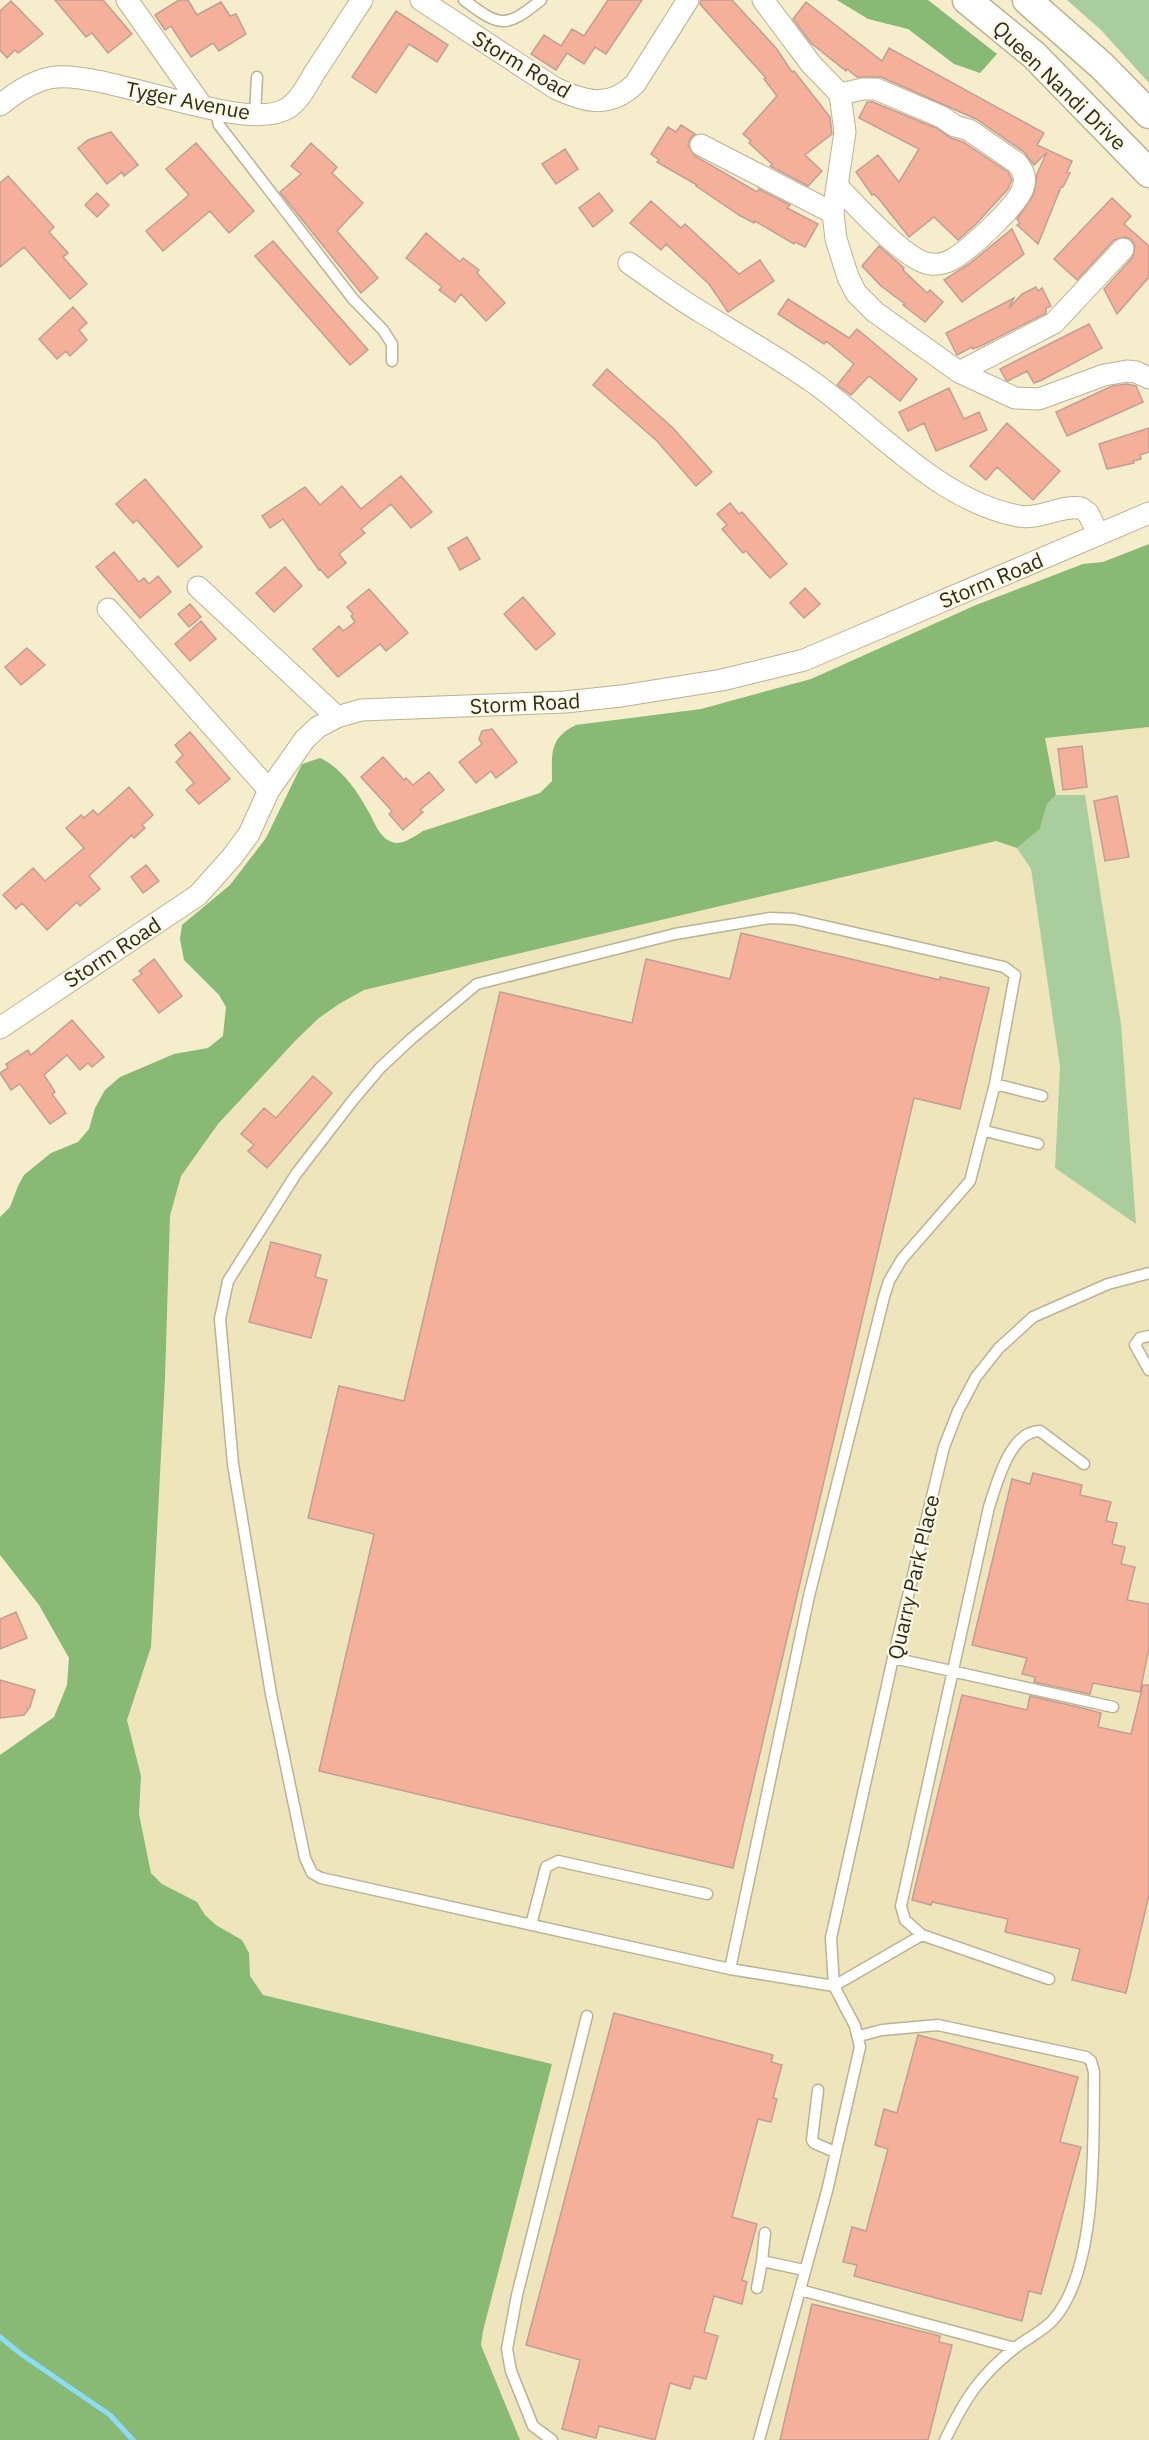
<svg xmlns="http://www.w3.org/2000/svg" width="1149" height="2440" viewBox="0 0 1149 2440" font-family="'IBM Plex Sans',sans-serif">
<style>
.built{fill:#eee5bc}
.green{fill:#aacd9d}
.forest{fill:#88b975}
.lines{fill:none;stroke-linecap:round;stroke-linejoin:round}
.stream{stroke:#8ddcf7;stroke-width:5}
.building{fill:#f4b09b;stroke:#c19f94;stroke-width:1.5}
.lane-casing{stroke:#bab393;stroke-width:13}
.street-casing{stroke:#bab393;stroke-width:23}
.secondary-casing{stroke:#bab393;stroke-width:31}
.lane{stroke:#fff;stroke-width:10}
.street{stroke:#fff;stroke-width:21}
.secondary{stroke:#fff;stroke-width:28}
.labels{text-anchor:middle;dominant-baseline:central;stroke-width:4.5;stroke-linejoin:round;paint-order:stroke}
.street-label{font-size:21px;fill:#2e2b1e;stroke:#fffae6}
</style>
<rect width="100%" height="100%" fill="#f5edcc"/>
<path class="built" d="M1149,727v1713h-629l-39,-95 2,-14 69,-267 -289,-69 -13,-19 -1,-23 -7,-13 -26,-15 -11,-10 -8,-13 -35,-18 -11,-11 -12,-59 2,-38 -14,-56 24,-73 14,-268 5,-163 11,-40 37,-52 78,-84 23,-22 20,-14 25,-14 632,-149 21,7 14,21 29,198 -5,101 80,55 -14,-199 -36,-229h-29l-11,-57z"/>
<path class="green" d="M1067,0h82v83l-48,-53z
M1056,795h29l36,229 15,200 -81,-56 5,-101 -29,-198 -14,-21 23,-19 7,-25z"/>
<path class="forest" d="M837,0h91l69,54 -17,19 -26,-9 -46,-35 -40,-10z
M1149,544v183l-104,11 11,57 -9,9 -7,25 -23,19 -21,-7 -632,149 -25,14 -20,14 -23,22 -78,84 -37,52 -11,40 -5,163 -14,268 -24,73 14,56 -2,38 12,59 11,11 35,18 8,13 11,10 26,15 7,13 1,23 13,19 289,69 -69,267 -2,14 39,95h-520v-685l54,-38 13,-32 2,-27 -30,-53 -39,-50v-338l10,-10 8,-21 6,-11 27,-22 27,-11 11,-13 6,-21 10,-18 15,-13 54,-23 34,-6 15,-12 3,-29 -7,-12 -35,-35 -4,-21 2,-14 48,-40 36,-47 36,-74 18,-6c19,8 37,32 47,51 7,11 12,29 25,33 10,4 23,-6 31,-11l117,-38 12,-12c0,-27 -3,-43 24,-56l125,-16 110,-30 165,-74 107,-41 20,-2z"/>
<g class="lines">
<path class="stream" d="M0,2337l21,17 89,61 23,25"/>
</g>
<path class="building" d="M55,0h48l29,34 -24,19 -16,-20 -6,4z
M179,0h9l9,15 24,-13 9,14 6,-2 10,20 -27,17 -6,-8 -22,14 -20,-31 -6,4 -10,-15z
M608,0h34l-36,54 -11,-7 -11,17 -17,-11 -11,17 -25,-16 13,-19 17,11 11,-17 12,7z
M701,0h31l44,48 16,24 2,-1 36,46 2,17 -27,21 17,16 -14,15 -38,-20 2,-2 -23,-21 2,-2 -8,-7 34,-38 -13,-17 2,-1 -66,-74z
M11,1l32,33 -14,11 -11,8 -3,-3 -8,8 -7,-8v-39z
M806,2l76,59 7,-13 155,85 -7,12 35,16 -5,11 3,1 -7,14h-2l-23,57 -21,-19 3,-2 -3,-4 17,-25 3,-20 10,-22 -13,13 -10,-13 -48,-33 -95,-42h-24l-10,-8 -1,2 -35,-28 -18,-24z
M396,11l52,34 -11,17 -28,-18 -33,49 -24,-16z
M867,102h6l63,26 15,10 12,4 45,30 4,8 -4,9 -33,36 -17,15 -24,-23 -25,20 -30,-38 -5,-5 -2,1 -16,-23 22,-17 21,27 20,-33 -60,-31z
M681,125l14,9 -5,5 -2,6 7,11 62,36 2,-3 31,16 -3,3 31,16 -13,23 -10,-5 -1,2 -39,-23 -1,2 -15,-8 -43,-29 1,-1 -40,-23 2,-2 -8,-6 17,-27 8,5z
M111,132l27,33 -14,11 -2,-4 -15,12 -29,-36 10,-8z
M196,143l58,68 -25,22 -19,-22 -47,40 -17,-20 43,-36 -23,-26z
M311,143l26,24 -5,6 31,30 -26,28 41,47 -17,15 -81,-101 21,-18 -10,-8z
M565,149l13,20 -22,15 -14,-20z
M8,176l46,51 -5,5 19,21 -5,4 24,27 -17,15 -46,-52 -24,20v-84z
M97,193l12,12 -12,12 -12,-12z
M599,193l14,18 -20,16 -14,-19z
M1112,198l19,18 -7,8 25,22v31l-32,37 -13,-25 29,-32 2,-11 -4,-7 -6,-2 -11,3 -37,40 -23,-21z
M651,201l30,27 4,-4 54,50 21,-14 14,21 -46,31 -19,-28 -43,-40 -5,6 -31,-27z
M1012,229l12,25 -62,48 -18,-22 25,-16z
M426,233l34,29 3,-4 16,12 -2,3 28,30 -19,18 -25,-27 -6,8 -16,-12 3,-3 -36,-29z
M273,241l95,109 -18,15 -95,-109z
M879,246l25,22 -1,2 24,23 3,-3 13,12 -18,20 -22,-17 2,-1 -24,-18 -19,-20z
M1036,287l2,4 4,-3 9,18 -5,2v5l-63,32 -10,4 -1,-2 -15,8 -11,-22 68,-35 -5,10 13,-14z
M788,299l61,39 8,-9 60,50 -17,22 -31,-25 -18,19 -14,-10 17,-21 -28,-23 -2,3 -46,-30z
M73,307l14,16 -8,7 8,10 -17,16 -4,-5 -9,8 -18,-20z
M1089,324l13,24 -60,32 -8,3 -7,-12 -19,10 -2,-1 -6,-11z
M607,369l66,59 39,44 -16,14 -39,-45 -64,-56z
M1127,384l9,2 7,16 -76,34 -11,-24 56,-26z
M949,388l15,31 15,-7 8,18 -51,21 -12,-28 -16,8 -9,-19z
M1007,423l53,48 -27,29 -36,-33 -11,13 -16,-14z
M1149,428v24l-9,3 1,4 -8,2 1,2 -27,6 -8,-25z
M401,476l31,36 -21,16 -20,-24 -30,25 4,4 -26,21 7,9 -18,15 -8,-9 -1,1 -36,-51 -13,9 -8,-12 43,-29 15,18 22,-19 19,23z
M145,479l57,68 -24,20 -41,-47 -4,3 -17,-19z
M730,503l9,11 3,-2 45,52 -17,14 -24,-27 -3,2 -21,-24 5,-4 -10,-11z
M467,537l13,22 -20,11 -12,-22z
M114,552l25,30 5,-4 5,6 9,-8 13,16 -31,26 -44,-51z
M285,567l17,19 -28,26 -18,-19z
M805,588l15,16 -16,14 -14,-15z
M369,589l39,44 -22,18 -6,-7 -42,33 -25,-28 26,-23 4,5 12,-9 -4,-6 2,-2 -6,-7z
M523,597l32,37 -19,16 -32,-36z
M190,604l11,13 -12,10 -11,-13z
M201,621l15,18 -26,22 -15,-17z
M27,648l18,17 -24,20 -16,-18z
M492,729l25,33 -21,16 -5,-7 -15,12 -17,-21 23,-18 -3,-5 3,-8z
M190,732l40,47 -31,25 -13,-14 8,-7 -18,-21 7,-7 -8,-10z
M1082,746l5,41 -24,3 -5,-41z
M383,757l21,23 2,-2 7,7 16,-13 15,18 -24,20 3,2 -20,18 -14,-16 3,-3 -31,-34z
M129,787l24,28 -11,10 3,3 -11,10 -2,-3 -43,41 11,13 -20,17 -3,-4 -30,28 -25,-27 -6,6 -13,-14 30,-27 12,13 39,-33 -18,-20 15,-13 3,3 9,-8 5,5z
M1117,796l12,61 -24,4 -11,-60z
M146,865l13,16 -16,12 -12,-16z
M741,933l199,47v-3l49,11 -29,121 -46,-11 -181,770 -414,-97 55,-237 -66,-16 31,-132 65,15 96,-409 132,31 14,-64 84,20z
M154,959l28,37 -23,17 -26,-33 9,-6 -3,-3z
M72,1020l32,37 -12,10 -4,-4 -8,7 -13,-15 -23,20 11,17 -3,2 14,19 -16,11 -30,-40 -9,6 -11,-17 8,-5 -2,-4 22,-14 3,5z
M313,1076l19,17 -65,75 -19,-17 6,-6 -13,-11 23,-26 12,10z
M271,1242l50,13 -6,22 12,3 -16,58 -62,-16z
M1033,1473l49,12 -2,10 31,7 -5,19 11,2 -5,21 13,3 -4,17 14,3 -8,33 22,4v44l-9,44 -47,-9 -3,11 -56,-12 1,-5 -13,-3 5,-16 -55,-13 40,-166 18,5z
M16,1612l11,26 -27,11v-30z
M0,1680l35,10 -5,17 -6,8 -24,3z
M1143,1685h6v210l-23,98 -54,-13 8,-31 -75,-17 3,-13 -76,-17 -1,3 -19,-5 50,-205 65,15 3,-14 56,13 15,4 -3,14 33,7z
M614,2013l159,42 -2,7 11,3 -9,33 4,1 -6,23 -13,-3 -26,98 25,7 -15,56 5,2 -5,22 -28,-8 -10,36 14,4 -12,43 -12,-3 -4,13 -20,-6 -15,57 -56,-14 -3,12 -34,-9 18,-69 -54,-15z
M918,2035l160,42 -18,65 21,5 -40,147 -12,-3 -7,30 -168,-45 3,-11 -14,-3 9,-35 14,4 22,-82 -13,-4 9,-36 13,4z
M812,2304l128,32 -1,6 13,3 -24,95h-148z"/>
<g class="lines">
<g class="lane-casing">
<path id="lane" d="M464,0c37,28 42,28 77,0
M215,108l4,17 134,174 30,31 9,14v17
M255,115l2,-38
M995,1084l47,12
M985,1131l53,13
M1149,1336l-9,2 -5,7 14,25
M893,1658l220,49
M531,1925l15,-58 12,-6 149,33
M730,1969l79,-373 75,-299 5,-16 13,-22 68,-78 25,-97 20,-109 -11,-8 -210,-48 -24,-1 -95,16 -198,50 -66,55 -31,29 -27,32 -57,74 -68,107 -8,38 13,145 38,230 34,164 7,15 9,5 409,91 104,17 88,-51
M1049,1979l-127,-44 -17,-15 -4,-14 88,-399c8,-24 21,-76 51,-76l44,33
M859,2036l23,-6 56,-5 148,32 5,4 3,11c-1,66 5,197 -41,248 -10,11 -25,18 -37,27 -37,29 -51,52 -71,93
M818,2090l-6,50 2,3 21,9
M762,2261l3,-28
M757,2288l5,-27 42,9
M800,2290l215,58
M552,2440l-19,-14 -22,-55 -4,-22 10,-54 70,-279
M759,2440l68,-249 33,-144 -5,-21 -21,-40 -3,-48 62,-280 51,-211 14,-36 18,-34 23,-29 34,-31 75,-33 41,-11"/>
</g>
<g class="street-casing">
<path id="street" d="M127,0l75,106
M421,0l134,88c30,14 54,21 80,-4l53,-84
M763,0l48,64 29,30 5,38 -12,81 3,26 12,38 8,16 19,19 84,60 56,26 24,1 65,-24 23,-4 9,1 13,6
M0,105c16,-13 35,-26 56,-28 54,-5 191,58 232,31 12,-8 19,-23 27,-36 16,-24 31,-48 47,-72
M701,145l132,68
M837,186c19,19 69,76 94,78 8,1 15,-1 22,-5 17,-10 65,-54 70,-71 4,-10 0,-18 -6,-25l-48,-33 -14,-4 -13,-9 -66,-28h-13l-23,5
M629,263c24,17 47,34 72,49 39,24 78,46 116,73 61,45 123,116 201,131 22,4 42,-11 63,-8l7,5 10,21
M959,372l95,-49 69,-74
M198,587l139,130
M108,609l161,181
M0,1028l198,-133 34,-38 17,-23 20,-44 36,-51 13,-12 19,-10 24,-7 204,-8 56,-6 101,-16 82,-20 345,-147"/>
</g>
<g class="secondary-casing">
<path id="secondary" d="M967,0l67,55 115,118
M1027,0l75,66 47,48"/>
</g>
<use href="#lane" class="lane"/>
<use href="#street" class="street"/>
<use href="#secondary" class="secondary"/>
</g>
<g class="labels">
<g class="street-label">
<text transform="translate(522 64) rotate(31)">Storm Road</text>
<text transform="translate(1060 85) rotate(44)">Queen Nandi Drive</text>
<text transform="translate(188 100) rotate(11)">Tyger Avenue</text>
<text transform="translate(991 580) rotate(-23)">Storm Road</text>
<text transform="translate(525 703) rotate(-3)">Storm Road</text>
<text transform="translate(112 952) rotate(-33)">Storm Road</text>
<text transform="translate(913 1577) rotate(-77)">Quarry Park Place</text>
</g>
</g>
</svg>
